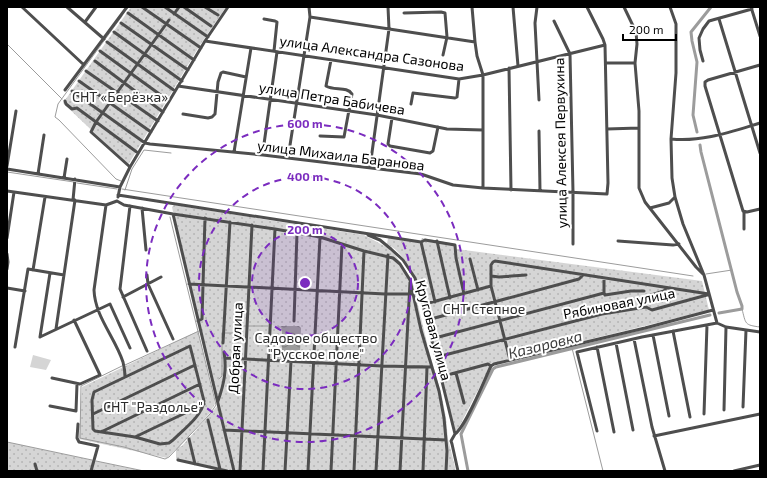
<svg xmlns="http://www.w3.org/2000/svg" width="767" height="478" viewBox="0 0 767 478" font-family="'Exo 2',sans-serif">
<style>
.park{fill:#d5d5d5}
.garden{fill:url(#garden-dots)}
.water{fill:url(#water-waves)}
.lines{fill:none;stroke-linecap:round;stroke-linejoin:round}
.stream{stroke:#9c9c9c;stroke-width:1}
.river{stroke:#9c9c9c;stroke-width:3}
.minor{stroke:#4e4e4e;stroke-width:3}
.ring{fill:none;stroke:#7b2cbf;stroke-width:2;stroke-dasharray:7 5}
.labels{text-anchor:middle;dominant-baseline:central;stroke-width:4;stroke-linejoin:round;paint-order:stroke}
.street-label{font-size:14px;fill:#000;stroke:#fff}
.park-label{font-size:14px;fill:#2c2c2c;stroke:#fff}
.water-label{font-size:15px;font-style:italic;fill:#3d3d3d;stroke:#fff}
.centre{fill:#7b2cbf;stroke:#fff;stroke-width:2}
.ring-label{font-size:12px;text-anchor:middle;font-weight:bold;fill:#7b2cbf;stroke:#fff;stroke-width:4;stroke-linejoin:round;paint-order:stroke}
</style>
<defs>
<pattern id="garden-dots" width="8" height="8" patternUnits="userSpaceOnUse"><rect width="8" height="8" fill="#d5d5d5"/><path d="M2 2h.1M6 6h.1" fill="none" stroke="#b5b5b5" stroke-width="1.8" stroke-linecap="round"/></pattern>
<pattern id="water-waves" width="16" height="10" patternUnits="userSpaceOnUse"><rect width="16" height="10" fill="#9c9c9c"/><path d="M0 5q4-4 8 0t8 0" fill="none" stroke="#7d7d7d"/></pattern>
</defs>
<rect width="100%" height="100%" fill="#fff"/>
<path class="park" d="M33,355l18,5 -5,10 -16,-3z"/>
<path class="garden" d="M131,7h95l-26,38 -72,120 -65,-62z
M174,205l190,30 28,15 20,30 17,71 13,46 4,21 2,21 8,32h-232l-48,-11v-11l-9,9 -88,-19 3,-52 116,-56 17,73 -6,10 -30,33 3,-1 37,-42 -42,-173 -5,-24z
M388,238l32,4 2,-4 34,6v5l8,1 238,31 7,29 -219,54v3l-33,64 -2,-1 -39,-152c-8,-13 -15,-27 -29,-34z
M7,442l135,29h-135z"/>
<path class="water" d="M281,326h18l2,2 -1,24 -3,2 -15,-3v-18z"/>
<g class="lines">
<path class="stream" d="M7,44l55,55
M7,172l67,10
M121,181l-5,-2 -57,-59 -4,-3 3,-13 64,-88
M77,183l40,6
M122,189l571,87
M125,190l7,-21 12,-19 27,3
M706,274l26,-4
M742,309c4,15 2,16 18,18
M248,326h20
M278,327h3
M222,333v5
M225,333h8l7,-7h5
M572,348l31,123
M125,365l74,-34
M122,366l-41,20 -1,52 44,9 41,12 4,-2 41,-43 6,-9 -46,-188
M219,379l3,-3v-33
M7,442l85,18
M96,461l48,10"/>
<path class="river" d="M697,132l-4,-17 4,-53 -5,-21 -1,-9 20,-25
M700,145l1,7 36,140 5,14v3l-23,4
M468,471l-7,-37 32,-65 3,-2 214,-52"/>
<path class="minor" d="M22,7l62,58
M67,7l37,32
M142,7l59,41
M165,7l43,30
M184,7l27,19
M205,7l13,8
M472,7l3,35 2,14 6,19v113
M513,7l5,59
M537,7l-2,16 4,77
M624,7l12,25 1,12 -2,19 4,48v77l6,14 51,65 7,7
M670,7l6,17v49l-5,66 1,39 3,19 8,27 21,51 13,48 9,4 34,5
M751,7l9,29
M128,13l66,47
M404,13l37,-1 4,1 2,24 -4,18
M174,14l5,-7
M310,17l165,25
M264,19l11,2 2,1 -3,29
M719,19l41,134
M554,21l16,33 3,138v52
M85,22l11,-15
M121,23l67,47
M114,32l68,49
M205,41l254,38 24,-4 122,-30
M107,42l68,49
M100,51l69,50
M95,61l68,51
M703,61l-3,-11 -1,-12 4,-9 6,-8 43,-12
M606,63h29
M760,65l-52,15 -3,2v4l38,125 4,1 13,-3
M509,68l2,122
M86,71l72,50
M79,81l72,51
M178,86l199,29 70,14 36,1
M65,90l62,-83
M72,91l73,52 5,1 113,11 158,19 32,11 30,3 124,6 1,-11 -3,-138 -2,-6 -16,-32
M65,101l1,3 6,5 5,-1 61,45
M411,104l2,-11 42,5 2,-1 2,-18
M183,114l25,4 4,-1 3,-3 3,-32 3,-9 2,-1 23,5
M392,118l-4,26 2,2 40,7 3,-2 5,-24
M607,129l32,-1
M539,131l1,60
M320,136l24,1 8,-43c-5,-8 -18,-3 -26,-8l5,-26
M671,139c31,3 59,-7 89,-16
M264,144l13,-92
M234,152l17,-104
M288,158l22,-141 -1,-10
M7,166l9,-55
M130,167l-39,-35 5,-10 73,-102
M370,167l19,-138 -1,-22
M7,169l113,18
M38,174l6,-39
M64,178l3,-19
M7,191l99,14 11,-4
M118,195l303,47 4,-2 30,5 1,13 8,36
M118,197l2,-10 10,-20 75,-126 23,-34
M73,200l2,-21
M117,201l7,4 49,9 102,15 45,8 44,14 29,7 7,6 10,16 11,50 18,61 5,27 3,33 -1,20
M106,205l-12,85c1,27 21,47 29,72 1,4 2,10 2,15
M130,206l-10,83 27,62
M142,208l4,42
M650,208l19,-5 6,-6
M744,212v17
M173,214l61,257
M368,235l12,5 11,9 12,11 12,18 8,27 32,129 -4,7 1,3 6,27
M7,238l7,-46
M437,241l13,57
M618,241l55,4 6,-1
M421,242l14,60
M7,254l1,8 -1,7
M470,259l8,31
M33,270l12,-73
M147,275l1,9 25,55
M491,276l8,1 27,-2
M604,278v15l1,2 26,-4h13
M189,284l196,10h29
M7,288l18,3
M648,296l16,-5 2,-3
M123,297l38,-20
M425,304l66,-18
M431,319l148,-40 4,-4
M198,321l4,-2 3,-101
M294,321l3,-88
M56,329l19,-129
M673,331l17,86
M653,335l16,81
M40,337l70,-33 20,44
M40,337l10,-64
M435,338l169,-45
M634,339l18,88 13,44
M223,343l7,-121
M616,343l17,87
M190,346l14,55c-1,14 -21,29 -31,39l-4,3 -9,1 -25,-7 -40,-6 -2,-2 -1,-29 2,-8z
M15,347l13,-78 36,6
M597,347l17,85
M441,356l161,-42 44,-7 6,3 55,-15
M225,358l157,8 49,1
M510,360l-19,-74v-21l2,-3 2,-1 214,33
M456,373l8,30
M451,374l37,-10 3,2 3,-2 151,-36 68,-18
M52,378l28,6 20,-9 -26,-55
M218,401c6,-17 9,-31 6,-49
M50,406l26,5 1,-27
M743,407l3,-77
M724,410l2,-83
M93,414l102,-49
M704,414l3,-89
M208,420l12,49
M78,424l-1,14 2,4 19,4 -7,25
M224,430l222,10
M597,431l-20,-79 65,-15 75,-14
M101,432l99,-48
M455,434c11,-8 29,-53 36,-68
M654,436l106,-22
M135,437l69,-33
M189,439l6,25
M178,460l49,11
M35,464l2,7
M240,471l12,-246
M263,471l12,-242
M285,471l6,-110
M308,471l12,-234
M331,471l11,-227
M354,471l10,-220
M376,471l12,-216
M400,471l10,-189
M423,471l4,-103
M734,471l26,-6"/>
</g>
<circle cx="305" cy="283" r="53" fill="#7b2cbf" fill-opacity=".12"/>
<g class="ring">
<circle cx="305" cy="283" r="53"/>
<circle cx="305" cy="283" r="106"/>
<circle cx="305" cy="283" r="159"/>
</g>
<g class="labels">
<g class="street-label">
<text transform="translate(372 53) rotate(8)">улица Александра Сазонова</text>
<text transform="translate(332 98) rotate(9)">улица Петра Бабичева</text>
<text transform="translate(560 143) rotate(-91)">улица Алексея Первухина</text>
<text transform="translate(341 155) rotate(7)">улица Михаила Баранова</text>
<text transform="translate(619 303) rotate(-11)">Рябиновая улица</text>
<text transform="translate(434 330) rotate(75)">Круговая улица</text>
<text transform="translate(235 348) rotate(-87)">Добрая улица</text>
</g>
<g class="park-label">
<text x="120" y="96">СНТ «Берёзка»</text>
<text x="484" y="308">СНТ Степное</text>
<text x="316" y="337">Садовое общество<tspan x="316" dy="16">"Русское поле"</tspan></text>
<text x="153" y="406">СНТ "Раздолье"</text>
</g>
<g class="water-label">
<text transform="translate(545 344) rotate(-14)">Казаровка</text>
</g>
</g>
<circle cx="305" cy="283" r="6" class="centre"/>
<g class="ring-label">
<text x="305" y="128">600 m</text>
<text x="305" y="181">400 m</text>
<text x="305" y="234">200 m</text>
</g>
<rect width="767" height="478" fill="none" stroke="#000000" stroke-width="16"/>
<path d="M623 34v6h53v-6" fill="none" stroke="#000000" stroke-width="2"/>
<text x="629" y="34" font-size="12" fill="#000000" stroke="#ffffff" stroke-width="3" paint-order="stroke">200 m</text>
</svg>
